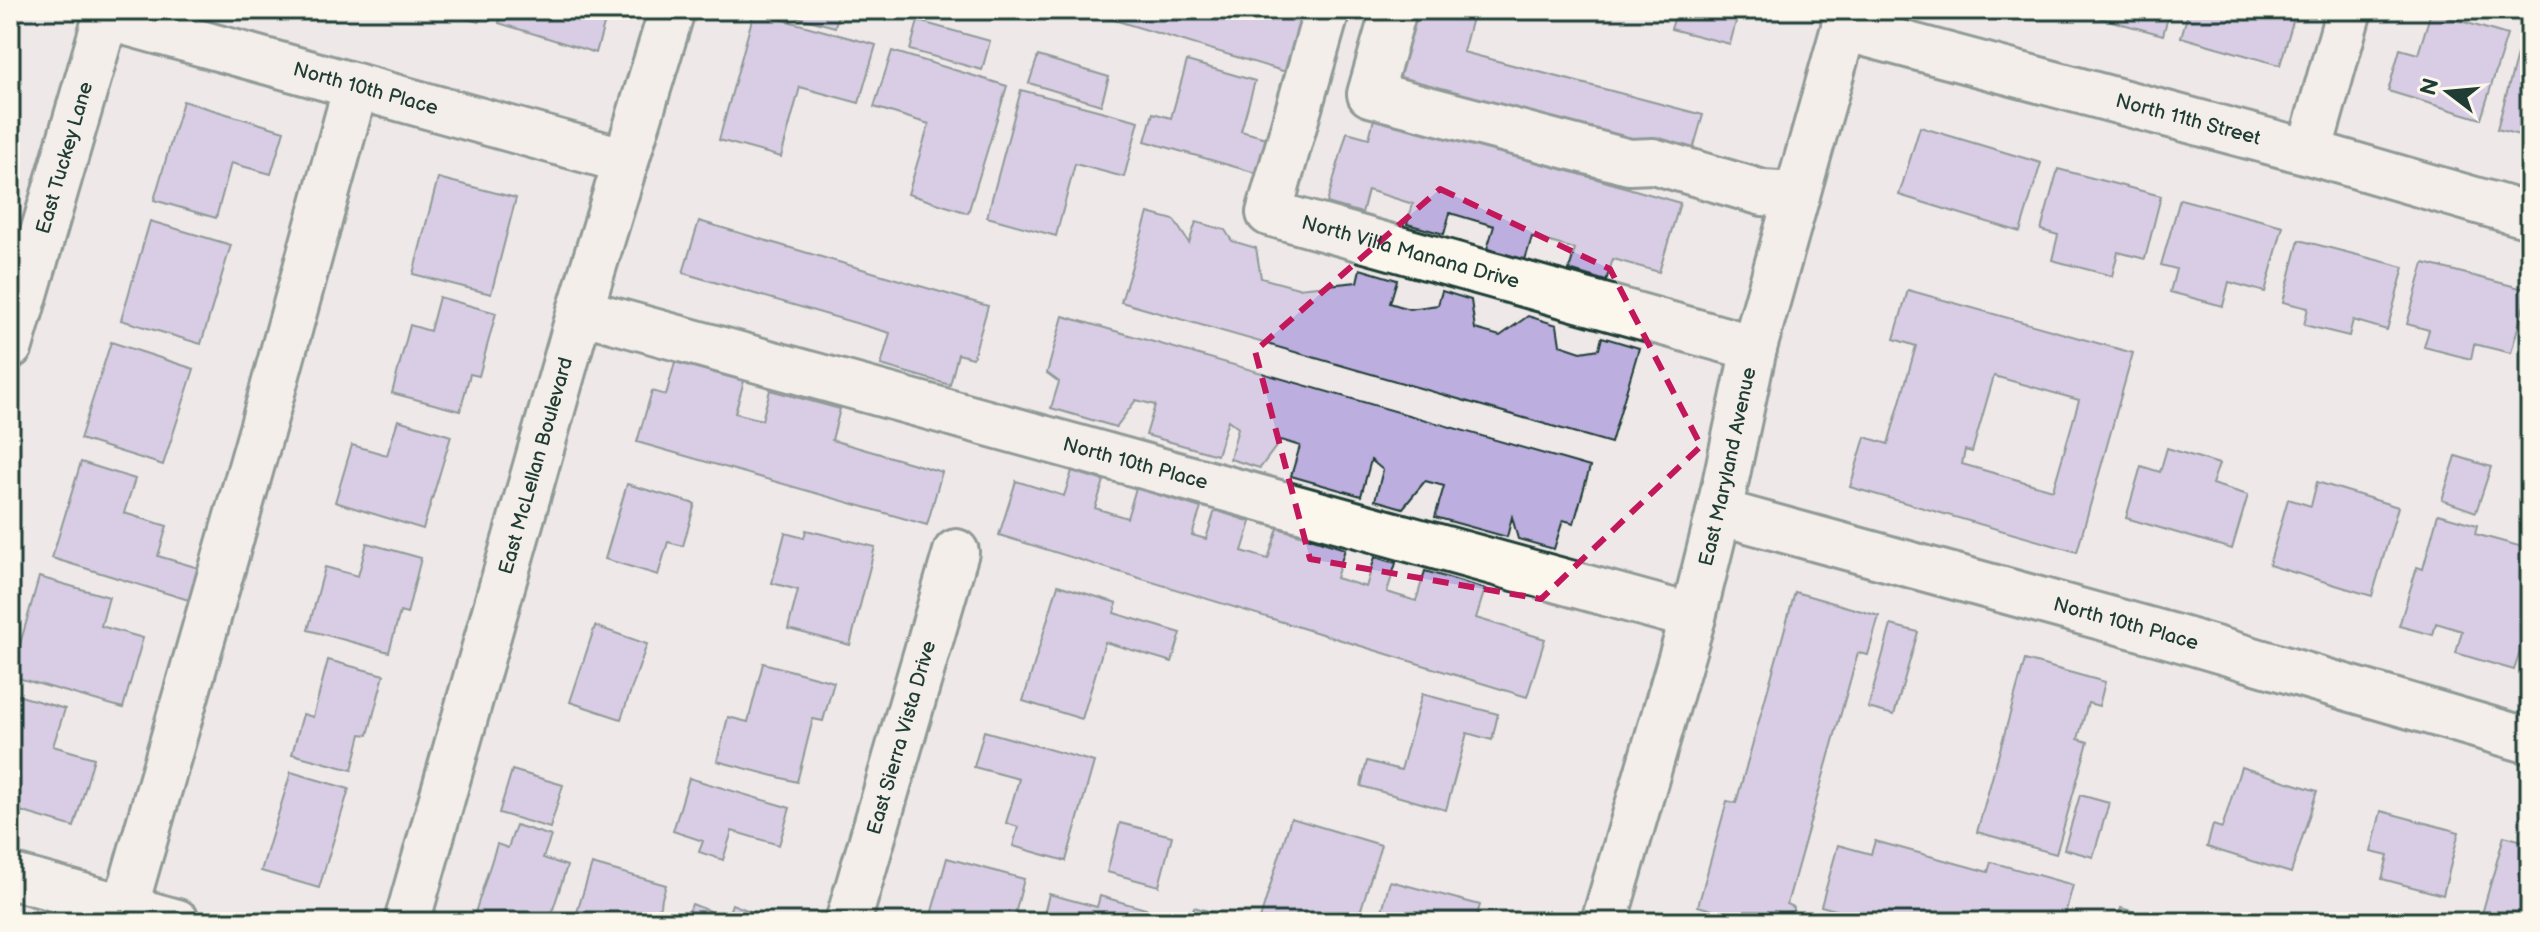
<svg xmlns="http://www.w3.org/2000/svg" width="2540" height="932" viewBox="0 0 2540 932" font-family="'Balsamiq Sans',sans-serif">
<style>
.building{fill:#bcaedf;stroke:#1f3d34;stroke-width:2;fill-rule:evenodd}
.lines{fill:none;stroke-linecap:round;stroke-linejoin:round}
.minor-casing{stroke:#1f3d34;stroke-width:50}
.minor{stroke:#fbf7ec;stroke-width:44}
.marked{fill:none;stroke:#c2185b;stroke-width:6;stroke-dasharray:16 10;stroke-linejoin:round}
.labels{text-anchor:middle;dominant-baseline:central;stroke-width:6;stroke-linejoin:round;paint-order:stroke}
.street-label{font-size:20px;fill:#1f3d34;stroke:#fbf7ec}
</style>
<rect width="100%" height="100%" fill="#eee8e9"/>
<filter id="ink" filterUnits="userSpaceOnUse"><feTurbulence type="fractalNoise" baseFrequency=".0125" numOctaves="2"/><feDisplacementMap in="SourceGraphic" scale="16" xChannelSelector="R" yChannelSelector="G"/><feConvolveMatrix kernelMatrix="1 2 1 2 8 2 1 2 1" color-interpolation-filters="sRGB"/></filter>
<g filter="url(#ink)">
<path class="building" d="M434,10h48l-3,12z
M503,10h105l-12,43 -97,-30z
M771,10h68l-4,17z
M1081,10h235l-20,65z
M1409,10h65l-11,42 240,63 -11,38 -59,-15 -5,20 -237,-79z
M1677,10h62l-9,34 -59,-15z
M2071,10h99l-7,25z
M2189,10h81l24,8 -14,47 -99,-28z
M754,12l122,33 -17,58 -59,-16 -19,70 -62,-17z
M2431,12l76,23 -26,84 -93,-28 12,-42 18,5z
M918,21l72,20 -8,29 -72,-20z
M2520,44l10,3v91l-33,-9z
M892,51l115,35 -39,127 -60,-19 21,-70 -55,-17z
M1038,56l71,21 -8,28 -72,-22z
M1187,61l68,20 -14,50 25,7 -10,35 -111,-32 8,-28 18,5z
M1021,90l118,31 -15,56 -49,-13 -19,72 -69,-19z
M183,101l101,30 -13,43 -40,-11 -15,55 -62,-18z
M1375,115l305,88 -21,69 -46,-13 -7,22 -37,-11 6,-21 -43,-12 -7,23 -38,-11 7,-23 -44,-13 -6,21 -37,-10 6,-20 -45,-14 -6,23 -35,-10 20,-71 22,6z
M1920,127l121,36 -21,69 -121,-37z
M2058,169l103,27 -16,63 -27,-7 -6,24 -60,-16 6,-25 -17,-5z
M438,178l78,20 -25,96 -78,-20z
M2180,199l103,27 -18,66 -36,-10 -6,24 -53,-14 6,-23 -15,-4z
M1148,213l26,7 15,23 7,-21 29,8 7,11 24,7 5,30 37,10 59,-6 3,-13 37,11 -7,23 19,6 29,-4 4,-14 29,9 4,29 25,7 28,-20 29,9 3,20 21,7 18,-3 3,-12 37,11 -28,95 -490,-141z
M150,221l81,24 -30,99 -80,-24z
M699,221l289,85 -15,52 -15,-4 -8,31 -69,-20 9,-32 -207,-60z
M2299,240l105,27 -17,63 -34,-10 -4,16 -45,-11 4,-17 -25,-6z
M2424,263l104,27 -17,63 -37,-9 -3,15 -47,-12 5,-17 -22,-6z
M1908,290l225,63 -56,199 -227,-65 15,-50 23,7 28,-98 -22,-7zM1994,376l85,24 -26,90 -91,-26 3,-14 7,2z
M439,297l57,16 -17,63 -9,-2 -10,37 -68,-18 18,-68 20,6z
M1063,316l527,151 -16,56 -11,-3 -9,29 -36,-10 -6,-22 -5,20 -72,-20 9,-31 -19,-5 -22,27 -28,-8 8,-30 -12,-10 -10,36 -70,-20 9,-30 -19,-6 -21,28 -30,-9 8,-31 -10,-8 -11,35 -71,-20 9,-30 -19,-5 -20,27 -65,-19 8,-26 -12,-9z
M111,342l83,27 -31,96 -83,-26z
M675,362l69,19 -9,32 27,7 8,-30 70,19 -8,31 110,32 -15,53 -290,-83 15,-51 14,4z
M398,420l53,16 -28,93 -88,-27 17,-57 35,10z
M2167,448l52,16 -7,20 36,11 -16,54 -106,-31 15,-52 19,6z
M2456,456l35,11 -15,45 -34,-12z
M81,462l54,17 -11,34 43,13 -9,30 44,13 -10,32 -140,-43z
M1072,471l32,10 -9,27 32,10 9,-30 65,20 -9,27 14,4 9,-29 36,12 -9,29 26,8 10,-31 67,21 -9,29 30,9 9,-30 21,6 -9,29 29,9 9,-30 60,18 -9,29 69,21 -18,58 -528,-162 17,-54 48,15z
M2317,482l81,25 -26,89 -103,-31 19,-66 23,7z
M627,484l68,20 -12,42 -15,-4 -10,33 -53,-16z
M2438,514l39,11 -2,9 55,15v34l-11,40 10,2 -15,45 -58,-17 6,-22 -26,-8 -3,12 -34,-9 18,-59 6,2z
M806,530l69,17 -25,98 -62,-16 10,-39 -26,-7 13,-50 19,5z
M367,543l54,15 -14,56 -7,-2 -11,40 -81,-22 17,-63 33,9z
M39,577l70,20 -8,29 42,12 -20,70 -112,-32z
M1058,585l59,18 -3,10 67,20 -9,29 -67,-20 -23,77 -59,-18z
M1795,592l84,24 -11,39 -10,-2 -71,251 7,3 -4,15h-37l-55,-16 29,-105 9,2z
M1891,625l27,7 -24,83 -26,-7z
M595,626l52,18 -26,75 -51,-17z
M328,660l56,15 -16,60 -7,-1 -9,36 -60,-16 11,-40 10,3z
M2025,660l80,22 -6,24 -11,-3 -10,36 10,3 -32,112 -79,-22z
M763,663l71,19 -11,39 -10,-2 -16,63 -80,-21 11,-44 20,5z
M10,693l55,16 -12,37 41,12 -20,69 -64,-19z
M1422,694l76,20 -6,26 -25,-7 -21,77 -85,-24 6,-25 34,9z
M984,731l110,31 -28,99 -53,-15 5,-19 -12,-4 13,-44 -45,-12z
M2241,767l76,24 -26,82 -84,-26 6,-22 9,3z
M512,770l51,15 -13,43 -51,-15z
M291,772l58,17 -30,99 -58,-17z
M689,778l101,30 -11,37 -47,-14 -9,29 -24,-8 4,-11 -30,-10z
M2080,795l29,8 -16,54 -29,-8z
M2381,811l78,21 -16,63 -61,-16 6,-23 -17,-4z
M1291,818l90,27 -24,77h-98z
M1120,823l52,13 -13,50 -52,-14z
M516,825l35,11 -8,22 24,8 -18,56h-77l25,-78 11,4z
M2504,836l26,7v79l-50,-1z
M1875,841l113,31 3,-10 82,23 -10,37h-184l-58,-16 17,-61 33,9z
M947,858l77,21 -11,43h-84z
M592,864l74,21 -11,37h-81z
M1390,881l90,24 -5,17h-96z
M1049,894l48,13 3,-11 56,16 -3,10h-111z
M692,904l35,14 5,-14 46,18h-93z
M1194,907l42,12 -1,3h-46z
M2121,908l47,14h-51z"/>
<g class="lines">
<g class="minor-casing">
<g id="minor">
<path id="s1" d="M1327,10l-58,203 485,135"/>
<path d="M1394,10l-24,84 259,68 24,-1 110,32 34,2"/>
<path id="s2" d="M1844,28l465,124 221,64"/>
<path d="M2309,152l40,-142"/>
<path id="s3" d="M580,311l1113,306"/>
<path id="s4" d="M10,346l96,-329 520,144"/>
<path id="s5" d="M1719,512l455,125 356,104"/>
<path d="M10,876l167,46"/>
<path d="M125,908l137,-479 94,-343"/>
<path id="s6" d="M407,922l173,-611 92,-301"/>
<path id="s7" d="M848,922l108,-370"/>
<path id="s8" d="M1604,922l89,-305 26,-105 35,-164 95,-338"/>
</g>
</g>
<use href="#minor" class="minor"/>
</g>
</g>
<path d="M0 0H2540V932H0ZM1440,189l170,80 91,177 -160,153 -231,-40 -55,-208z" fill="#eee8e9" fill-opacity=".55" fill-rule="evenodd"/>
<path class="marked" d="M1440,189l170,80 91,177 -160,153 -231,-40 -55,-208z"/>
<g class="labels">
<g class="street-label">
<text stroke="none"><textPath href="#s4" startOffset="612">North 10th Place</textPath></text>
<text stroke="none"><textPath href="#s2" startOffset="356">North 11th Street</textPath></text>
<text stroke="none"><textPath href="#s4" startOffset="196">East Tuckey Lane</textPath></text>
<text stroke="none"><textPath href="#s1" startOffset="358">North Villa Manana Drive</textPath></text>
<text stroke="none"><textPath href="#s3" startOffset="576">North 10th Place</textPath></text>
<text stroke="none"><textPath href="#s6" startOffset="474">East McLellan Boulevard</textPath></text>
<text stroke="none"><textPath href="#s8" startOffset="472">East Maryland Avenue</textPath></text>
<text stroke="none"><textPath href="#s5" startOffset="422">North 10th Place</textPath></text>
<text stroke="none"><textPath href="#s7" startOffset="192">East Sierra Vista Drive</textPath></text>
</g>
</g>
<rect width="2540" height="932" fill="none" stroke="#fbf7ec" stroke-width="40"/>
<rect x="20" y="20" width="2500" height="892" fill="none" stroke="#1f3d34" stroke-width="3" filter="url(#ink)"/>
<g transform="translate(2448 92) rotate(286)" stroke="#fbf7ec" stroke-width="6" paint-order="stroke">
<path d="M0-6L14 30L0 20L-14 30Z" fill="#1f3d34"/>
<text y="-12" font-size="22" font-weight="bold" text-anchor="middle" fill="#1f3d34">N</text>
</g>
</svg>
